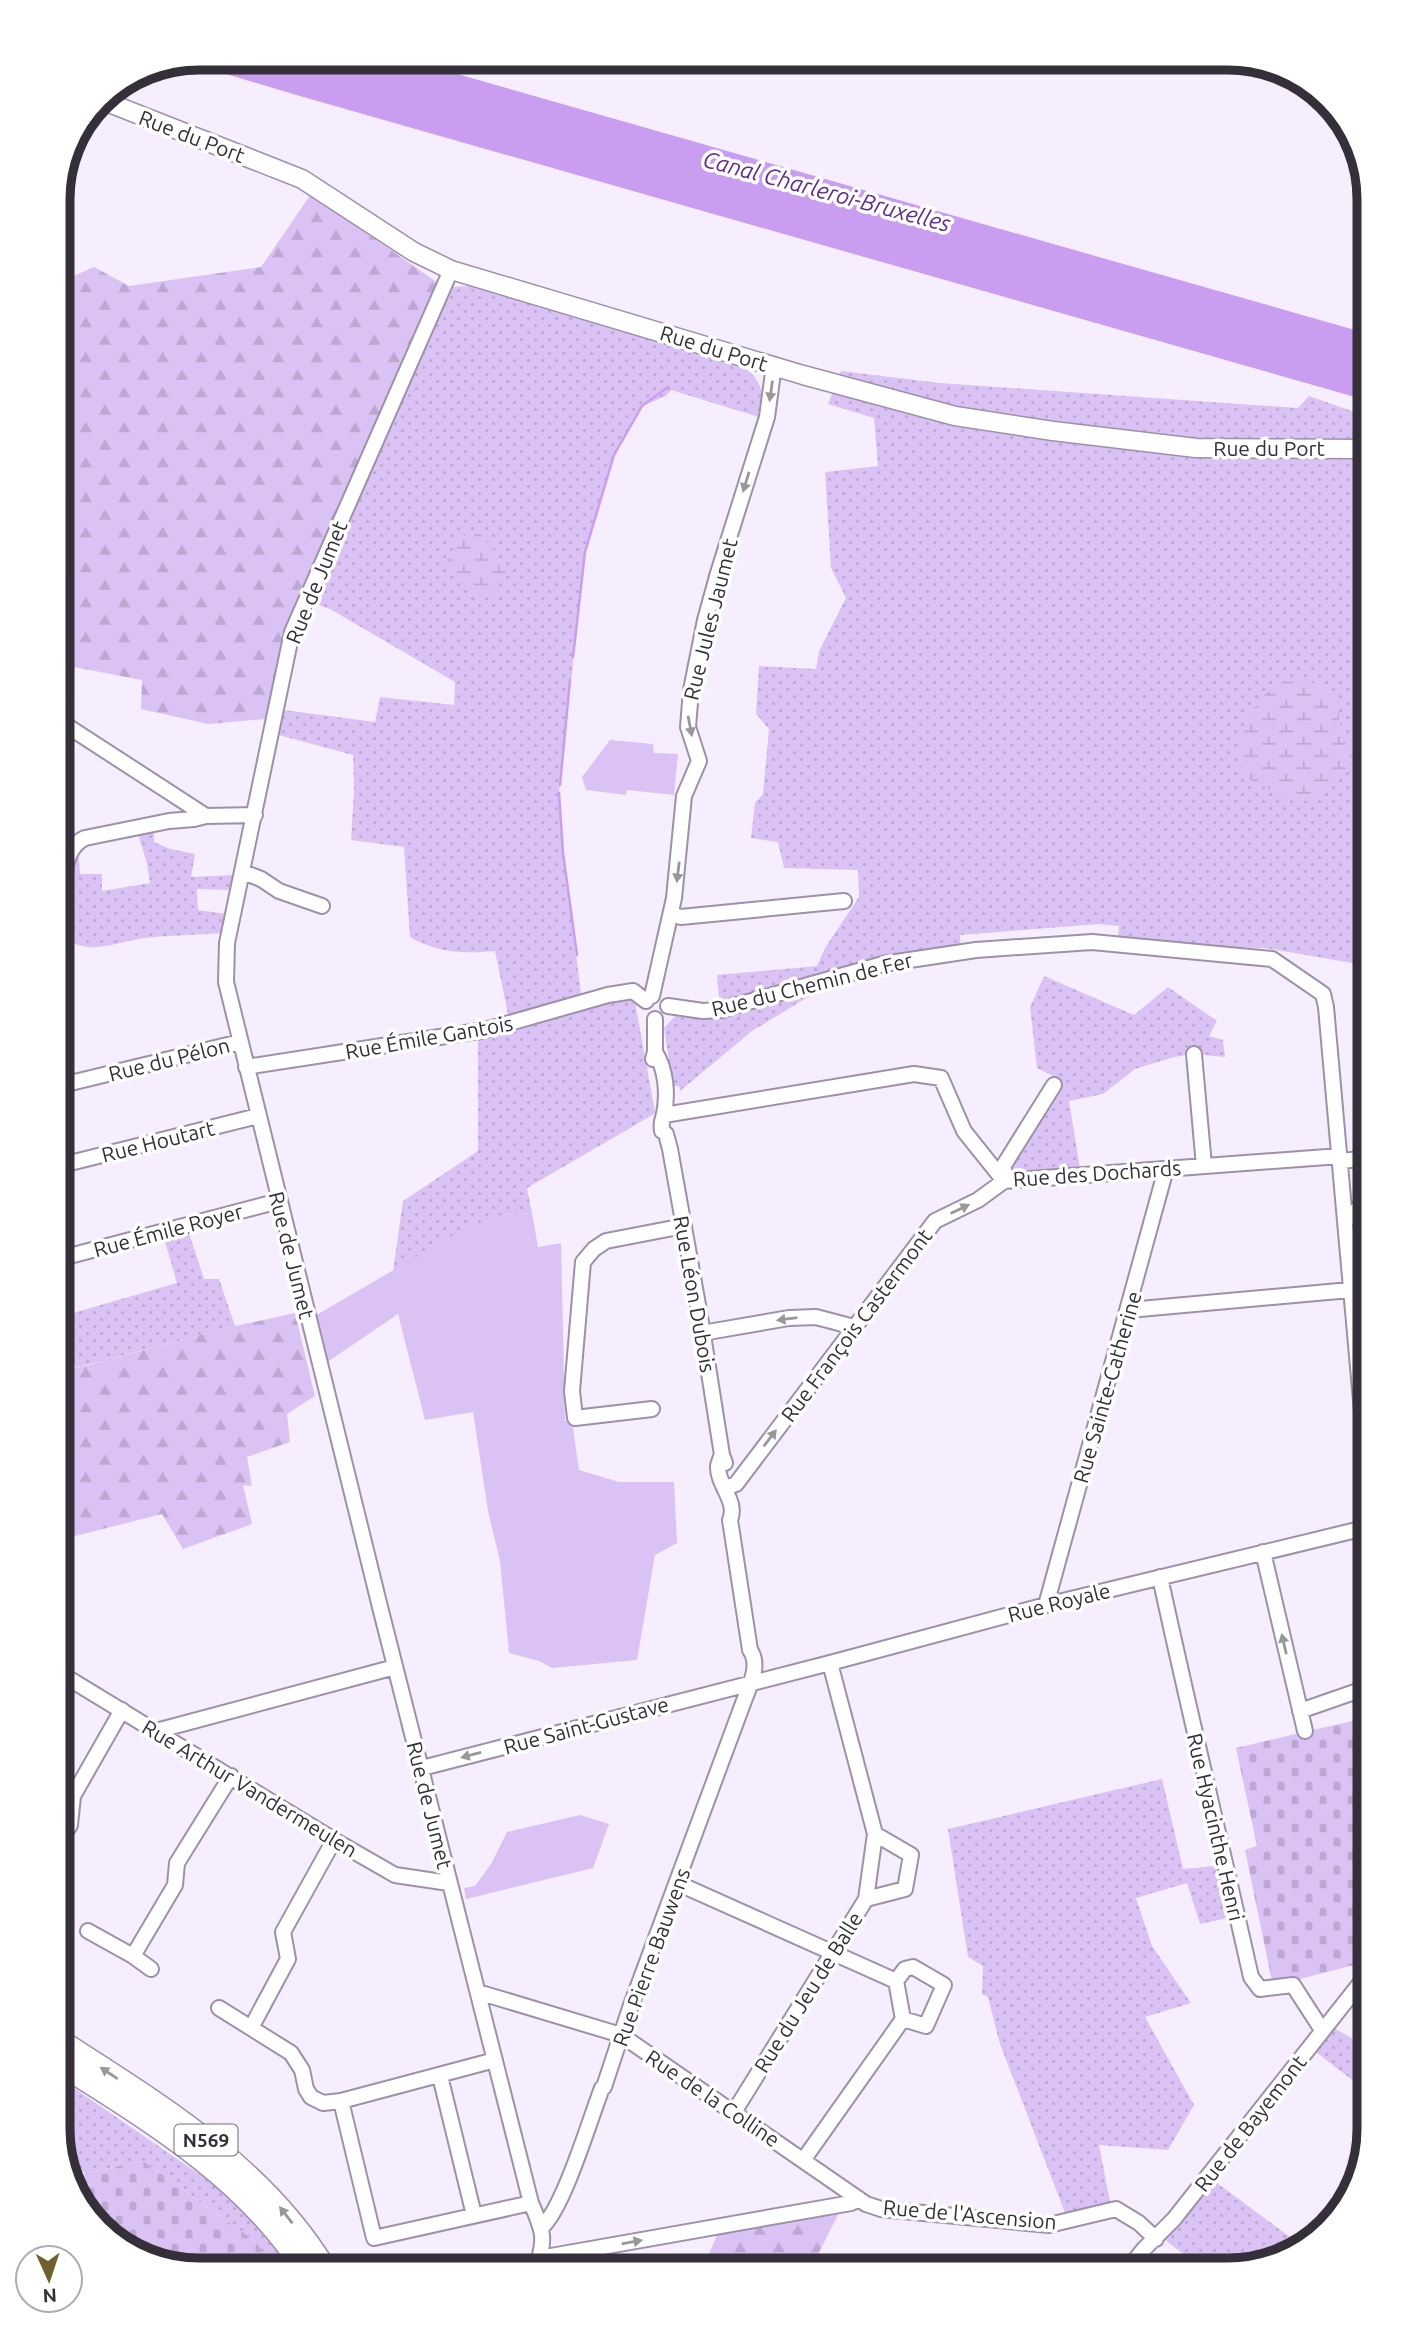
<svg xmlns="http://www.w3.org/2000/svg" width="1427" height="2328" viewBox="0 0 1427 2328" font-family="Ubuntu,sans-serif">
<style>
.grass{fill:url(#grass-dots)}
.forest{fill:url(#forest-firs)}
.wetland{fill:url(#wetland-marsh)}
.cemetery{fill:url(#cemetery-stones)}
.garden{fill:#dbc2f5}
.water{fill:#c99ef1}
.lines{fill:none;stroke-linecap:round;stroke-linejoin:round}
.stream{stroke:#c99ef1;stroke-width:2.5}
.minor-casing{stroke:#9d91aa;stroke-width:18}
.major-casing{stroke:#9d91aa;stroke-width:21}
.highway-casing{stroke:#9d91aa;stroke-width:24}
.minor{stroke:#fff;stroke-width:14}
.major{stroke:#fff;stroke-width:18}
.highway{stroke:#fff;stroke-width:21}
.oneway{fill:#9a979c}
.labels{text-anchor:middle;dominant-baseline:central;stroke-width:7;stroke-linejoin:round;paint-order:stroke}
.shield{fill:#fff;stroke:#716d74;stroke-width:2}
.shield-label{font-size:19px;font-weight:bold;fill:#342f39}
.street-label{font-size:21px;fill:#342f39;stroke:#fff}
.water-label{font-size:23px;font-style:italic;fill:#622a8a;stroke:#fff}
.rim{fill:none;stroke:#342f39;stroke-width:9}
</style>
<defs>
<pattern id="grass-dots" width="8" height="8" patternUnits="userSpaceOnUse" patternTransform="scale(1.75)"><rect width="8" height="8" fill="#dbc2f5"/><path d="M2 2h.1M6 6h.1" fill="none" stroke="#bda7d3" stroke-width="1.8" stroke-linecap="round"/></pattern>
<pattern id="forest-firs" width="22" height="20" patternUnits="userSpaceOnUse" patternTransform="scale(1.75)"><rect width="22" height="20" fill="#dbc2f5"/><path d="M5 1l3.5 6h-7zM16 11l3.5 6h-7z" fill="#bda7d3"/></pattern>
<pattern id="wetland-marsh" width="20" height="14" patternUnits="userSpaceOnUse" patternTransform="scale(1.75)"><rect width="20" height="14" fill="#dbc2f5"/><path d="M1 5h8M5 5V1M11 12h8M15 12V8" fill="none" stroke="#bda7d3"/></pattern>
<pattern id="cemetery-stones" width="16" height="16" patternUnits="userSpaceOnUse" patternTransform="scale(1.75)"><rect width="16" height="16" fill="#dbc2f5"/><path d="M2 7V4a2 2 0 0 1 4 0v3zM10 15v-3a2 2 0 0 1 4 0v3z" fill="#bda7d3"/></pattern>
</defs>
<rect width="100%" height="100%" fill="#f6eeff"/>
<path class="grass" d="M469,286l263,75c26,13 35,26 27,56l-88,-27 -5,6 -24,10 -28,49 -29,97 -26,241 4,60 18,140 -11,13 -62,8 -13,-63c-31,3 -58,2 -85,-14l-6,-90 -53,-7 3,-49 -1,-36 -82,-22 5,-24 99,13 5,-25 74,8 1,-23 -125,-73 -25,-9 145,-313z
M841,371l99,12 358,25 11,-12 60,21v549l-104,-18 -148,-4 2,-18 -20,-2 -139,11 1,17 -241,58 -3,-35 100,-9 8,-18 34,-51 -1,-27 -74,-2 -6,-26 -27,-4 4,-35 8,-9 6,-65 -13,-15 3,-48 57,3 3,-18 27,-53 -15,-30 -6,-96 53,-6 -4,-48 -46,-14z
M136,827l18,3v12l16,7 25,5 -4,23 44,-2 -3,15 -35,-1 1,21 29,4 -5,19c-26,2 -52,2 -77,5 -26,3 -57,19 -79,0l-1,-67 13,-25 2,28h22v17l48,-8 -3,-19z
M1044,976l90,39 34,-28 49,34 -8,15 14,4 2,17 -31,-3 -20,3 -39,12 -32,25 -34,7 12,74 -77,6v-16l53,-87 -20,-10 -7,-61z
M831,983l-79,48 -72,60 -1,-5h-6l-9,-58 11,-12 28,3 20,-1z
M630,999l5,3 20,110 -1,2 -127,74 5,25 -30,2 -109,56 10,-70 75,-50v-116z
M188,1230l16,49h15l16,47 -160,42 -9,-53 111,-32 -13,-45z
M1369,1692v87l-18,-80z
M1162,1779l21,90 43,-4 11,51 -37,8 -13,-41 -51,15 16,48 39,57 -46,14 49,88 -26,45 -69,-5 12,62 -44,11 -67,-174 -12,-47 -6,-3 1,-28 -15,-9 -20,-128z
M1332,2027l37,21v45l-57,-44z
M58,2077l160,110 43,37 33,46h-16l-23,-29 -112,-80 -58,12 -19,-11 -8,-33z
M1213,2180l89,66 -11,10 -63,14h-25l-40,-32z"/>
<path class="forest" d="M311,194l127,89 -140,335 -32,101 -58,5 -67,-15 1,-29 -84,-16v-381l36,-16 35,19 132,-19z
M295,1313l20,83 -28,18 3,28 -43,15 5,29 -9,-1 9,39 -69,25 -21,-35 -87,22 -17,1v-164l173,-46z
M841,2209l-31,61h-108l19,-44z"/>
<path class="wetland" d="M471,531c13,4 31,27 35,40 -6,14 -12,27 -28,30l-30,-34 -2,-5 12,-22z
M1308,681c11,5 25,14 29,26 3,6 1,12 3,17 12,22 15,14 12,43l-34,28 -15,7 -13,-2 -43,-22 -6,-13v-28l9,-23 13,-18 20,-14z"/>
<path class="cemetery" d="M1356,1720l13,59v182l-96,25 -28,-136 12,-4 -21,-98z
M143,2161l112,80 23,29h-88l-69,-23 -49,-56 13,-18z"/>
<path class="garden" d="M610,740l43,4 1,9 24,1 -4,41 -47,-5 -1,5 -40,-5 -4,-13z
M532,1213l6,34 23,-4 4,178h7l7,49 40,12h55l3,61 -22,12 -18,105 -85,8 -13,-7 -30,-8 -9,-92 -12,-50 -15,-99 -48,8 -27,-106 -78,53 -12,-47 149,-87 45,-18z
M580,1815l29,9 -16,44 -127,31 -2,-11 11,-2 16,-22 16,-32z"/>
<path class="water" d="M199,58h202l968,276v67l-1076,-307 -110,-33z"/>
<g class="lines">
<path class="stream" d="M573,657l12,-105 29,-97 28,-49 26,-19
M560,785l10,-105
M559,793l4,60 14,102"/>
<g class="minor-casing">
<path id="minor" d="M451,270l-159,362 -65,311 -1,39 154,625 151,596c12,28 16,36 4,67
M58,720l148,96 49,-1
M243,872l18,7 18,12 43,15
M671,914l10,3 163,-16
M58,928l3,-4c3,-26 -3,-74 24,-86l84,-17 25,-2 12,-3
M652,996l22,-98 10,-102 15,-35 -11,-34 3,-37 14,-70 13,-47 49,-156 7,-52
M668,1006l35,5 17,-1 163,-46 93,-14 116,-8 180,17 51,35 3,13 43,484
M655,1052c11,17 13,42 9,62 -2,7 -3,10 -2,17l4,3 4,15 30,167 22,139 3,8
M1194,1054l10,112
M653,1059l2,-7v-33
M246,1067l239,-37 123,-35 25,-4 13,10
M58,1086l182,-44
M664,1115l250,-41 27,4 23,53 40,50 336,-25
M1341,1161l28,-3
M58,1166l200,-50
M1345,1222l24,-25
M58,1259l221,-58
M1129,1310l221,-20
M702,1333l87,-15 27,-1 38,10
M652,1409l-77,9 -3,-27 11,-129 11,-13 12,-8 78,-15
M725,1488l11,-4 199,-263 43,-21 26,-19v-16l50,-80
M1263,1552l42,179
M1160,1577c29,134 61,266 91,400l9,12 33,-4 29,45
M1046,1605l120,-436
M58,1672l276,168 61,35 54,8
M1300,1711l69,-24
M156,1731l239,-64
M422,1768l408,-105 216,-58 323,-78
M58,1844l12,-19 3,-29 49,-86
M677,1883l219,98 7,38 -99,140
M866,1899l39,-10 6,-34 -36,-21
M88,1931l45,25 18,13
M133,1956l42,-71 2,-22 54,-87
M896,1981l9,-12 8,-2 31,18 -18,41 -23,-7
M478,1992l143,43 245,169 15,5 168,16 67,-16 23,14 17,16
M219,2008l72,45 11,17 4,19 5,8 12,6 18,-2
M251,2028l37,-69 -5,-27 51,-92
M495,2060l-154,41 33,137 157,-35
M440,2076l34,139
M734,2112l132,-213 9,-65 -45,-171
M542,2227c22,-20 48,-108 60,-139l2,-1 26,-79 115,-310c6,-15 15,-34 5,-48l-20,-130c8,-19 -13,-35 -12,-54 0,-1 3,-10 4,-11
M540,2256h11l300,-53 8,-4
M702,2270l5,-7
M1127,2270l16,-20 31,-31 195,-247"/>
</g>
<g class="major-casing">
<path id="major" d="M99,99l203,80 112,73 37,18 352,105 152,41 98,15 143,17 173,1"/>
</g>
<g class="highway-casing">
<path id="highway" d="M58,2039c99,64 206,127 268,231
M58,2063c90,57 188,115 246,207"/>
</g>
<use href="#minor" class="minor"/>
<use href="#major" class="major"/>
<use href="#highway" class="highway"/>
</g>
<defs><path id="oneway-solid" d="M-6-.8H1V-3.2L6.5 0L1 3.2V.8H-6Z" transform="scale(1.75)"/></defs>
<g class="oneway">
<use href="#oneway-solid" transform="translate(771 391) rotate(98)"/>
<use href="#oneway-solid" transform="translate(746 482) rotate(107)"/>
<use href="#oneway-solid" transform="translate(690 726) rotate(79)"/>
<use href="#oneway-solid" transform="translate(678 872) rotate(97)"/>
<use href="#oneway-solid" transform="translate(960 1209) rotate(-26)"/>
<use href="#oneway-solid" transform="translate(787 1319) rotate(173)"/>
<use href="#oneway-solid" transform="translate(770 1438) rotate(-53)"/>
<use href="#oneway-solid" transform="translate(1284 1644) rotate(-103)"/>
<use href="#oneway-solid" transform="translate(471 1755) rotate(165)"/>
<use href="#oneway-solid" transform="translate(109 2073) rotate(-146)"/>
<use href="#oneway-solid" transform="translate(286 2215) rotate(-128)"/>
<use href="#oneway-solid" transform="translate(632 2242) rotate(-10)"/>
</g>
<g class="labels">
<rect class="shield" x="174.5" y="2124.5" width="63" height="31" rx="5"/>
<g class="shield-label">
<text x="206" y="2140">N569</text>
</g>
<g class="street-label">
<text transform="translate(192 136) rotate(21)">Rue du Port</text>
<text transform="translate(714 348) rotate(17)">Rue du Port</text>
<text x="1269" y="448">Rue du Port</text>
<text transform="translate(316 582) rotate(-68)">Rue de Jumet</text>
<text transform="translate(710 619) rotate(-76)">Rue Jules Jaumet</text>
<text transform="translate(812 984) rotate(-14)">Rue du Chemin de Fer</text>
<text transform="translate(429 1037) rotate(-10)">Rue Émile Gantois</text>
<text transform="translate(169 1059) rotate(-14)">Rue du Pélon</text>
<text transform="translate(158 1141) rotate(-14)">Rue Houtart</text>
<text transform="translate(1097 1173) rotate(-4)">Rue des Dochards</text>
<text transform="translate(168 1230) rotate(-15)">Rue Émile Royer</text>
<text transform="translate(292 1255) rotate(76)">Rue de Jumet</text>
<text transform="translate(695 1294) rotate(80)">Rue Léon Dubois</text>
<text transform="translate(856 1325) rotate(-53)">Rue François Castermont</text>
<text transform="translate(1107 1387) rotate(-74)">Rue Sainte-Catherine</text>
<text transform="translate(1059 1602) rotate(-14)">Rue Royale</text>
<text transform="translate(586 1725) rotate(-15)">Rue Saint-Gustave</text>
<text transform="translate(250 1788) rotate(31)">Rue Arthur Vandermeulen</text>
<text transform="translate(430 1805) rotate(76)">Rue de Jumet</text>
<text transform="translate(1216 1827) rotate(77)">Rue Hyacinthe Henri</text>
<text transform="translate(651 1957) rotate(-70)">Rue Pierre Bauwens</text>
<text transform="translate(808 1992) rotate(-58)">Rue du Jeu de Balle</text>
<text transform="translate(713 2098) rotate(34)">Rue de la Colline</text>
<text transform="translate(1250 2123) rotate(-52)">Rue de Bayemont</text>
<text transform="translate(970 2214) rotate(5)">Rue de l'Ascension</text>
</g>
<g class="water-label">
<text transform="translate(827 191) rotate(15)">Canal Charleroi-Bruxelles</text>
</g>
</g>
<path d="M0 0H1427V2328H0ZM199 70H1228A129 129 0 0 1 1357 199V2129A129 129 0 0 1 1228 2258H199A129 129 0 0 1 70 2129V199A129 129 0 0 1 199 70Z" fill="#fff" fill-rule="evenodd"/>
<path class="rim" d="M199 70H1228A129 129 0 0 1 1357 199V2129A129 129 0 0 1 1228 2258H199A129 129 0 0 1 70 2129V199A129 129 0 0 1 199 70Z"/>
<g transform="translate(49 2279) rotate(177)"><circle r="33" fill="#ffffff" stroke="#aeacb0" stroke-width="2"/>
<path d="M0-5L12 26L0 18L-12 26Z" fill="#6f602d"/>
<text y="-10" font-size="19" font-weight="bold" text-anchor="middle" fill="#342f39">N</text>
</g>
</svg>
